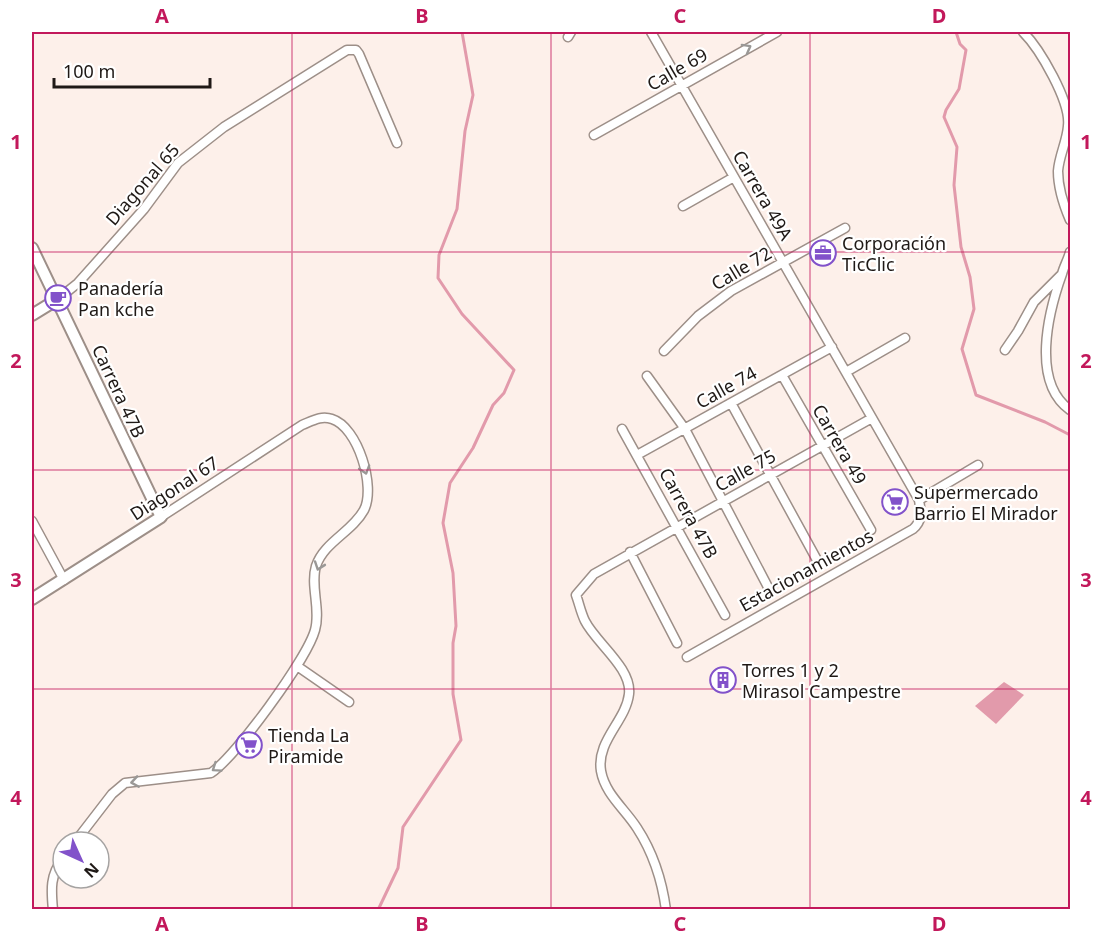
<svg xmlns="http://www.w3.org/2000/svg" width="1102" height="941" viewBox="0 0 1102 941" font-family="'Noto Sans',sans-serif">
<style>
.water{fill:#e29aab}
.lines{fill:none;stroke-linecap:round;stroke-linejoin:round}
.stream{stroke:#e29aab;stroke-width:3}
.minor-casing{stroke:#9d8f88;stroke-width:11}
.tertiary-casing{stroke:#9d8f88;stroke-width:14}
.minor{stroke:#fff;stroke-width:8}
.tertiary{stroke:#fff;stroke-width:10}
.oneway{stroke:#9a9896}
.grid{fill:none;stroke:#c2185b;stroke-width:1.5;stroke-opacity:0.55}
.labels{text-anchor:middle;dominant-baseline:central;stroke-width:4.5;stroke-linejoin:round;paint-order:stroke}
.street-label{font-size:18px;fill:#1f1916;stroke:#fff}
.poi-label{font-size:18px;fill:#1f1916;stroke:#fff;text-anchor:start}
.neatline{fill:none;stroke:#c2185b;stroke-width:2}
.grid-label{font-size:20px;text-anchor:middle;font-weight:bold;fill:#c2185b}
</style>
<rect width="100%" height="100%" fill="#fdf0ea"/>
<path class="water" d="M1004,682l20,13 -28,29 -21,-18z"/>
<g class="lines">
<path class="stream" d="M956,32l4,12 6,6 -7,39 -13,21 -2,7 13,30 -3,38 7,62 9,30 4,32 -12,40 14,46 69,27 25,13
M378,910l20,-42 5,-41 58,-87 -8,-46v-51l3,-17 -3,-53 -10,-50 7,-40 23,-35 20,-43 11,-12 10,-23 -52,-56 -24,-36 1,-23 18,-46 8,-78 8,-36 -11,-63"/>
<g class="minor-casing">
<path id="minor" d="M651,32l268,468c2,12 4,20 -6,29l-226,128
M1023,32c17,17 48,70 45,94 -1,15 -9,30 -10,45 0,16 6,35 12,49
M568,37l3,-5
M594,135l183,-103
M683,206l51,-29
M1070,252c-2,8 -6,14 -8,22 -14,39 -31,108 8,136
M58,299l20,-16 66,-74 34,-46 46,-36 123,-77h9l3,4 38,89
M1005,350l13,-19 16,-29 27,-27
M664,351l34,-35 33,-25 114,-63
M846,372l59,-34
M782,375l89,155
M647,376l38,53 84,160
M731,403l86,157
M622,429l103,186
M637,455l195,-108
M919,500l59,-35
M32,521l32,59
M630,552l47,91
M297,666l52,36
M75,842l37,-48 13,-11 86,-10c25,-17 96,-114 104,-143 6,-21 -5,-44 1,-64 8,-24 36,-34 48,-56 12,-23 -6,-83 -32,-91 -11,-4 -20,2 -30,6l-141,92
M53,910c-2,-21 -3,-35 10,-52
M666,910c-4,-30 -12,-56 -29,-82 -12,-19 -32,-34 -36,-57 -5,-30 25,-50 28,-77 3,-26 -33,-51 -44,-73 -4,-8 -6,-18 -9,-26l18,-21 278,-156"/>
</g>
<g class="tertiary-casing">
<path id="tertiary" d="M32,248l129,269 -129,82
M32,315l26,-16"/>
</g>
<use href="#minor" class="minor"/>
<use href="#tertiary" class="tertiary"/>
</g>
<defs><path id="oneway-chevron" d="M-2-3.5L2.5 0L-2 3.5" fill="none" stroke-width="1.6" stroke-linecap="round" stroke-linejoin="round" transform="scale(1.5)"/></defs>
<g class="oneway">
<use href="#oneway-chevron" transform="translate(747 48) rotate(-29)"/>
<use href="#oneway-chevron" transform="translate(365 470) rotate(73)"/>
<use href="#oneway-chevron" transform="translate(319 566) rotate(109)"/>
<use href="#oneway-chevron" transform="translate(216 768) rotate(146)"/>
<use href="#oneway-chevron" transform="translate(135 782) rotate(171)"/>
</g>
<path class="grid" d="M292,32v878M551,32v878M810,32v878M32,252h1038M32,470h1038M32,689h1038"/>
<defs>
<g id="office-ring" transform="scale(1.35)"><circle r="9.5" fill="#fff" stroke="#8252ca" stroke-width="1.5"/><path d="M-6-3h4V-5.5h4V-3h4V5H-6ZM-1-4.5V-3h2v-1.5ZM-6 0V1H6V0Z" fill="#8252ca"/></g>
<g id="cafe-ring" transform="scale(1.35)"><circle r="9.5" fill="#fff" stroke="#8252ca" stroke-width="1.5"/><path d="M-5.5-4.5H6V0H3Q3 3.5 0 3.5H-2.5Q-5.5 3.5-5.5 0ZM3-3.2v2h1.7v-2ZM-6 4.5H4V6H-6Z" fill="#8252ca"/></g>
<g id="supermarket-ring" transform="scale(1.35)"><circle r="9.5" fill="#fff" stroke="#8252ca" stroke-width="1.5"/><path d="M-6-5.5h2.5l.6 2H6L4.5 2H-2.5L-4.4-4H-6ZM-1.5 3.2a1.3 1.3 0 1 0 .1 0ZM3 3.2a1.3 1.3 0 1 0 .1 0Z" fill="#8252ca"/></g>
<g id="building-ring" transform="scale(1.35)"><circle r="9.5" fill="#fff" stroke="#8252ca" stroke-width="1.5"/><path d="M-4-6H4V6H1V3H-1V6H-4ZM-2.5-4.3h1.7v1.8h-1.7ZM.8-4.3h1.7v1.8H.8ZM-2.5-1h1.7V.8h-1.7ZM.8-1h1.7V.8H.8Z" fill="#8252ca"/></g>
</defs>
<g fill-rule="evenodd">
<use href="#office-ring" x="823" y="253"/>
<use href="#cafe-ring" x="58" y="298"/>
<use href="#supermarket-ring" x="895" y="502"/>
<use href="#building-ring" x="723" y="680"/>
<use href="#supermarket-ring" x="249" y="745"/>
</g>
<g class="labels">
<g class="street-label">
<text transform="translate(677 69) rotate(-30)">Calle 69</text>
<text transform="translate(142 184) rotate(-49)">Diagonal 65</text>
<text transform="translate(763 195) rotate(60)">Carrera 49A</text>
<text transform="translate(741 268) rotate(-31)">Calle 72</text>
<text transform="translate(726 387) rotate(-29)">Calle 74</text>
<text transform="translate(119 391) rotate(65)">Carrera 47B</text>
<text transform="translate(840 444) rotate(60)">Carrera 49</text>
<text transform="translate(745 470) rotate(-29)">Calle 75</text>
<text transform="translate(174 488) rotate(-33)">Diagonal 67</text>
<text transform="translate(689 513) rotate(61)">Carrera 47B</text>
<text transform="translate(806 570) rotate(-29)">Estacionamientos</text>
</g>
<g class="poi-label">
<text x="842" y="243">Corporación<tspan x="842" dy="21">TicClic</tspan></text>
<text x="78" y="288">Panadería<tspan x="78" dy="21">Pan kche</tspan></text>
<text x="914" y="492">Supermercado<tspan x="914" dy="21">Barrio El Mirador</tspan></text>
<text x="742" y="670">Torres 1 y 2<tspan x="742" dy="21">Mirasol Campestre</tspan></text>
<text x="268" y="735">Tienda La<tspan x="268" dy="21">Piramide</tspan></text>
</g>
</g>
<rect width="1102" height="941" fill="none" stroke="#ffffff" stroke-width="66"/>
<g transform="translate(81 860) rotate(135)"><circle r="28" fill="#ffffff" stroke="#a5a3a2" stroke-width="1.5"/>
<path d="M0-4.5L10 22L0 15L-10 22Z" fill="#8252ca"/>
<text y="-9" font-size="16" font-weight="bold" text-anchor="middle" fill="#1f1916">N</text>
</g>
<path d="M54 78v9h156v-9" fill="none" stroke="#1f1916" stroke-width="3"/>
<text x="63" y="78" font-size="18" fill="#1f1916" stroke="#ffffff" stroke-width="4.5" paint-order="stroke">100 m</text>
<rect x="33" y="33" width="1036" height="875" class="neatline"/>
<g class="grid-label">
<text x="162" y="23">A</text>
<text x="422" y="23">B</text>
<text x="680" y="23">C</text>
<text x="939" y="23">D</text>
<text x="16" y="149">1</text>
<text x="1086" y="149">1</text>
<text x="16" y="368">2</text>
<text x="1086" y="368">2</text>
<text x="16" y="587">3</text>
<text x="1086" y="587">3</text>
<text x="16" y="805">4</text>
<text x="1086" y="805">4</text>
<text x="162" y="931">A</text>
<text x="422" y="931">B</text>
<text x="680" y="931">C</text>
<text x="939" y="931">D</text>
</g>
</svg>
